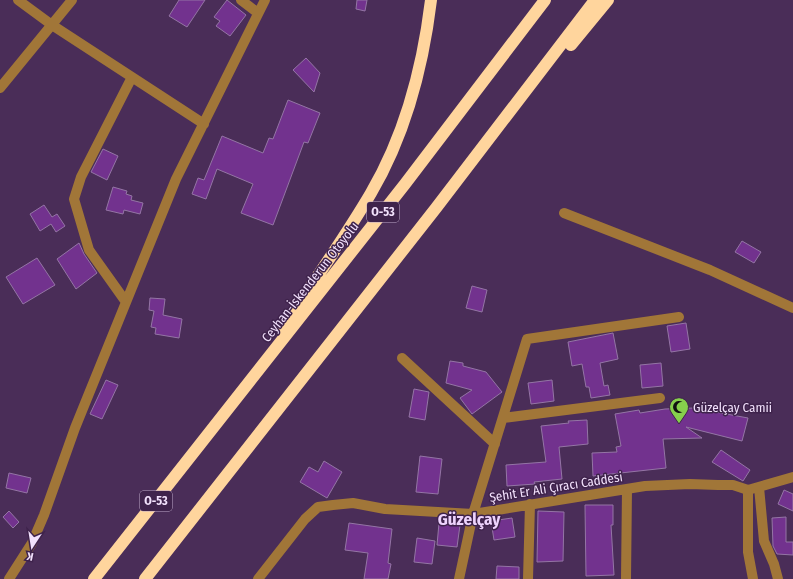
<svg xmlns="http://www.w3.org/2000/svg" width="793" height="579" viewBox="0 0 793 579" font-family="'Fira Sans Condensed',sans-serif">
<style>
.building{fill:#72328e;stroke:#9475a5}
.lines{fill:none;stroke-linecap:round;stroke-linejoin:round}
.minor{stroke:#a17638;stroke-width:10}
.highway{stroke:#ffd59d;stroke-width:12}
.labels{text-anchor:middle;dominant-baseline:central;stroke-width:3;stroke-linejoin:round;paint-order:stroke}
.shield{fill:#3f234c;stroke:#bca8c7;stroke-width:1}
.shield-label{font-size:12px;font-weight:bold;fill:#f2e1fc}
.street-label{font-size:13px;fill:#f2e1fc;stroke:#3f234c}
.poi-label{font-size:13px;fill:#f2e1fc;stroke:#3f234c;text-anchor:start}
.district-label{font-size:17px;font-weight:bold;fill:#eed3fd;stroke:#3f234c}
</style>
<rect width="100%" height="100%" fill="#4a2d58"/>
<path class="building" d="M179,0h26l-18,27 -18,-11z
M227,0l19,15 -16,21 -14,-10 4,-5 -6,-4z
M357,0h10l-2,11 -9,-2z
M306,58l14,15 -6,19 -21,-22z
M288,100l32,13 -12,30 -4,-1 -31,83 -32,-12 12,-29 -36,-15 -11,30 -14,-5 6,-16 6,2 18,-44 41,17 6,-15 4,1z
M103,149l15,7 -11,24 -16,-8z
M113,187l14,4 -1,3 6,2 -1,4 12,3 -3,11 -16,-4 -1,4 -17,-4z
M44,205l8,12 5,-3 8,12 -9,6 -5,-8 -11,7 -10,-17z
M742,241l19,11 -7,11 -19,-11z
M79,243l5,11 13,19 -21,16 -19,-30z
M37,258l18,27 -32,19 -17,-27z
M472,286l15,4 -5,22 -16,-4z
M150,298l15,1 -2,16 19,4 -3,19 -24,-4 1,-6 -5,-1 3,-16 -5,-1z
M686,323l4,26 -19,3 -4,-26z
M613,333l5,26 -18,4 4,23 4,-1 2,10 -19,3 -2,-11h-3l-4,-23 -10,2 -4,-24z
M450,361l13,2v3l23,6 16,20 -30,22 -12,-16 12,-8 -26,-7z
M661,363l2,23 -21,2 -2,-23z
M106,380l12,5 -16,34 -12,-5z
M552,380l2,21 -23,3 -3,-21z
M414,389l15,3 -4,28 -16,-3z
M694,408l54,10 -6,23 -56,-14 16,11 -39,1 3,29 -73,8 -1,-23 25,-1 -1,-5 5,-1 -6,-32 24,-4 1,3 25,-4z
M587,420l1,24 -29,3 3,32 -28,3 1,2 -28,2 -1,-21 40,-3 -5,-36 28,-3 -1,-2z
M721,450l29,20 -7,11 -31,-19z
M420,456l22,3 -4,35 -22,-2z
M324,461l18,11 -15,26 -27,-16 9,-15 9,5z
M9,473l22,5 -4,15 -21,-5z
M784,490l9,4v17l-15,-7z
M585,505h28v20h-2l3,50 -28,1z
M9,511l10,11 -6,6 -10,-11z
M538,511l26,1 -1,49 -26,1z
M786,517v25h7v13l-16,-1 -4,-8 -1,-28z
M512,518l3,19 -21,3 -3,-19z
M349,523l43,6 -4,34 3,1 -3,15h-24l4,-26 -23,-3z
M439,523l21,2 -3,22 -20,-2z
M417,538l18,3 -3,23 -18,-2z
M497,566l22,1v12h-23z"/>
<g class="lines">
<path class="minor" d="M18,0l34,25 152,99
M241,0l17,13
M0,88l72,-88
M564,213l146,57 83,38
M126,302l-37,-52 -15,-51 7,-22 51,-100
M402,358l93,86
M503,418l157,-20
M759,487l5,54 10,23 4,15
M748,490v62l5,27
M9,579l23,-36 12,-28 31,-87 101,-249 89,-179
M258,579l47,-60 13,-12 15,-2 20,-2 32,6 88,5 172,-28 45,-2 28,1h15l15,5 45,-13
M459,579l14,-65 54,-175 152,-22
M528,579l2,-75
M626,579l1,-90"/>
<path class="highway" d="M571,45l37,-45
M282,329c30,-45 62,-90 89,-136 34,-58 52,-127 60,-193
M94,579l311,-395 140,-184
M145,579l291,-371 159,-208"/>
</g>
<defs>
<g id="mosque-pin" transform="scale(1)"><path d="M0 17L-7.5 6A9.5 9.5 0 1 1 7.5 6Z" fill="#86cf4c" stroke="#3f234c"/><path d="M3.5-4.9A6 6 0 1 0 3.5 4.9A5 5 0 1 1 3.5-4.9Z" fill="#111"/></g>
</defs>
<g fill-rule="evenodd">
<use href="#mosque-pin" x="679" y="407"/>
</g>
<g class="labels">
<g class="shield">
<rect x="367" y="202" width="32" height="20" rx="3"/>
<rect x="140" y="491" width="32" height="20" rx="3"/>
</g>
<g class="shield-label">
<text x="383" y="212">O-53</text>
<text x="156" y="501">O-53</text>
</g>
<g class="street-label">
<text transform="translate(310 282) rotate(-52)">Ceyhan-İskenderun Otoyolu</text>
<text transform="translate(556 487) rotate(-9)">Şehit Er Ali Çıracı Caddesi</text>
</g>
<g class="poi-label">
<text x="693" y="407">Güzelçay Camii</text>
</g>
<g class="district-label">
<text x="469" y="519">Güzelçay</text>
</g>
</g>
<g transform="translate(32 547) rotate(192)" stroke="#3f234c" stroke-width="3" paint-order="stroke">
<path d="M0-3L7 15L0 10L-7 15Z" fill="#f2e1fc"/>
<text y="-6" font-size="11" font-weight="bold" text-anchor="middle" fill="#f2e1fc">K</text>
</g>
</svg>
